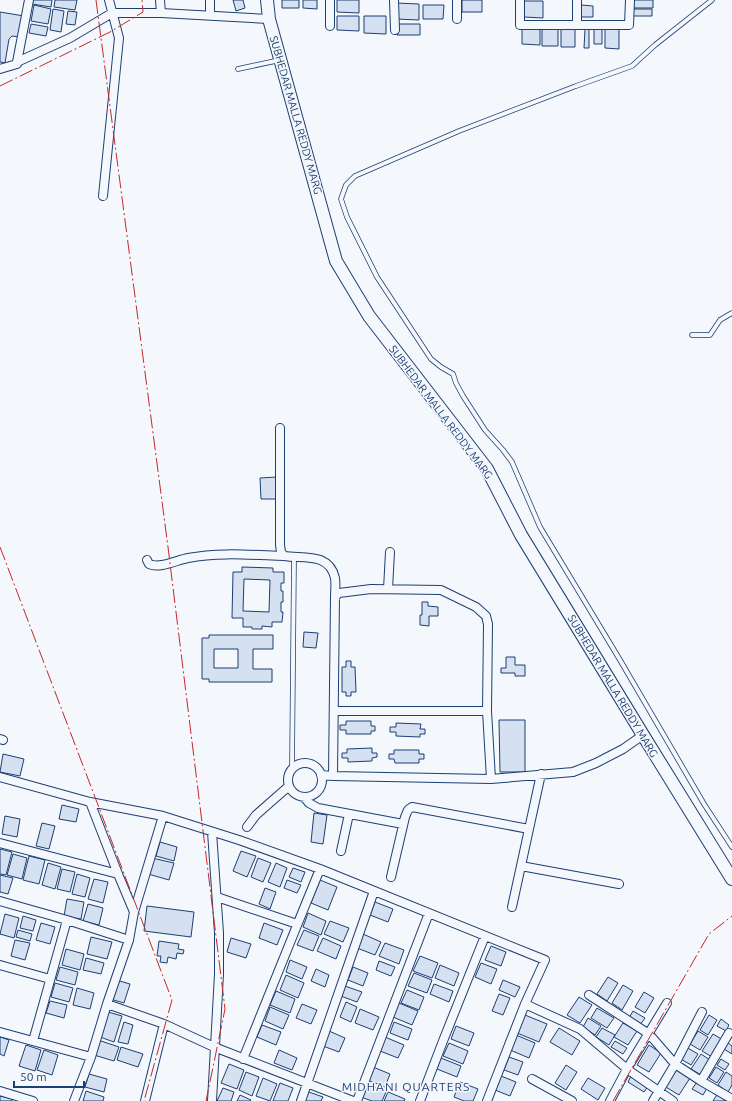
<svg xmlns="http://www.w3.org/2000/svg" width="732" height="1101" viewBox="0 0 732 1101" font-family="Ubuntu,sans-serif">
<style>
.building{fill:#d5e0f0;stroke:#1d3f73;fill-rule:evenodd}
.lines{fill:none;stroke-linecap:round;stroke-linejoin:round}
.lane-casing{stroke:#1d3f73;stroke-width:5.5}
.street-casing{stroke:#1d3f73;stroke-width:10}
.secondary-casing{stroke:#1d3f73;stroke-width:14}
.lane{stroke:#f4f7fb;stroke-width:4}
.street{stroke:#f4f7fb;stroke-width:8}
.secondary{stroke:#f4f7fb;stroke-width:12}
.power{stroke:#c62828;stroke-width:1;stroke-dasharray:14 3 2 3;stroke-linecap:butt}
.labels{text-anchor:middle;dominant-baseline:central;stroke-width:3;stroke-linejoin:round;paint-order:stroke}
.street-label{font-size:11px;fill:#1d3f73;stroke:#f4f7fb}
.neighbourhood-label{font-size:12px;letter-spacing:1px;fill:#1d3f73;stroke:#f4f7fb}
</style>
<rect width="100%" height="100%" fill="#f4f7fb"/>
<path class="building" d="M33,0h19l-1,7 -19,-3z
M55,0h22l-2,10 -21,-3z
M233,0h10l2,8 -9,3z
M282,0h17v8h-17z
M303,0h14v9l-14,-1z
M337,0h22v13l-22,-1z
M462,0h20v12h-20z
M633,0h20v8h-21z
M524,1h19v17l-19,-1z
M396,3l23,1v16l-23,-1z
M34,5l17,4 -3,15 -17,-3z
M423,5h21l-1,14h-20z
M581,5l12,1v11h-12z
M53,9l11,2 -3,21 -11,-2z
M633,9h19v7h-19z
M68,11l9,1 -2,13 -9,-1z
M0,12l24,4 -4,21 -8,-1 -3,3 -4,24 -5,-1z
M337,16h22v15l-22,-1z
M364,16h22v18l-22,-1z
M31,24l17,3 -2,9 -17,-3z
M397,24h23v11h-23z
M594,27h8v17h-8z
M522,28h18v17l-18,-1z
M542,28h16v18h-16z
M561,28h14v19h-14z
M605,28h14v21l-14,-1z
M585,29h4v19h-5z
M277,477l1,22h-17l-1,-21z
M242,567l31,1v4h11v11h-3v8h2v11h-2v10h2l-1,10h-10v5l-10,-1v3h-10v-2h-9v-9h-11l1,-46h9zM244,579l26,1 -1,32 -26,-1z
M422,602h6v4l10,1v9h-9v10l-9,-1v-10h2z
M304,632l14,1 -2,15 -13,-1z
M209,635h64v14h-20v20h19v13h-63v-3h-7v-41h7zM214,649h24v19h-24z
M506,657h9v8h10v11h-10v-3h-14v-5h5z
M346,661h5v6h4l1,25h-5v4h-5v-4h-4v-25h4z
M499,720h26v52h-25z
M346,721h25v5h4v5h-4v3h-25v-4h-6v-5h6z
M396,723l25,1 -1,5h5v5h-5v3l-24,-1v-4h-6v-5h6z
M372,748v5h5v4l-5,1v3l-24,1v-4h-6v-5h5v-4z
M394,750h25v4h5v5h-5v4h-24l-1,-4h-5v-5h5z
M3,754l21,5 -4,17 -20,-4z
M62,805l17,4 -3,13 -17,-3z
M314,813l13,2 -4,29 -12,-2z
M5,816l15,3 -3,18 -15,-3z
M42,823l13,3 -6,23 -13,-3z
M160,842l17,5 -3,14 -18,-5z
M0,849l12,3 -6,23 -6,-1z
M241,851l15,5 -9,21 -14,-6z
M13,854l14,4 -5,21 -15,-4z
M29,856l16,4 -6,24 -16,-4z
M152,858l22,5 -5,17 -21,-6z
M258,858l13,5 -8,19 -12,-5z
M48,863l13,4 -6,22 -13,-4z
M276,863l11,5 -7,19 -12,-5z
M293,868l12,4 -4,10 -12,-5z
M62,869l13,3 -5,20 -13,-3z
M77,874l13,4 -5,19 -13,-3z
M0,875l13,3 -5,16 -8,-2z
M94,879l14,3 -5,21 -15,-4z
M287,880l14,5 -4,8 -13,-5z
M320,880l17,7 -9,23 -17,-7z
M265,888l11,4 -6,17 -11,-5z
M67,899l17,3 -3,17 -17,-3z
M375,902l18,7 -5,13 -18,-7z
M88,904l15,4 -4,17 -16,-4z
M147,906l47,6 -3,25 -47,-6z
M308,913l18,8 -5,14 -18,-8z
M5,914l14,4 -5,20 -14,-4z
M23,916l13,4 -3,11 -13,-3z
M330,921l19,7 -6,14 -19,-8z
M41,923l14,4 -5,17 -14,-4z
M264,923l19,7 -6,15 -18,-7z
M18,930l14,4 -2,7 -14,-4z
M304,930l15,6 -6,15 -16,-6z
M363,934l18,8 -6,13 -18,-7z
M91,937l21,5 -5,17 -20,-5z
M231,938l20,6 -5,14 -19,-6z
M323,938l18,8 -5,13 -19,-8z
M15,940l15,3 -5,17 -14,-4z
M159,941l20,3 -1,5 6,1 -1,4 -6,-1 -1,6 -8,-2 -1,6 -7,-1 1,-6h-4z
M385,943l19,7 -5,14 -20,-8z
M491,946l15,6 -5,14 -16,-6z
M66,949l18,5 -4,16 -18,-5z
M420,956l18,7 -6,15 -19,-7z
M86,958l18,5 -3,11 -18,-4z
M290,960l17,7 -5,12 -16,-7z
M379,961l16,6 -4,9 -15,-6z
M481,963l16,6 -6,15 -16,-7z
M440,965l19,8 -5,13 -19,-8z
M60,967l18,5 -3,13 -19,-5z
M353,967l15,6 -5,13 -15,-6z
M316,969l13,6 -4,12 -14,-6z
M414,973l18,7 -5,13 -19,-7z
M286,975l18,8 -6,15 -18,-8z
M608,977l10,6 -11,18 -10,-7z
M116,980l14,4 -6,19 -14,-4z
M503,980l17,7 -5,10 -16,-7z
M55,983l18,5 -4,14 -18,-5z
M434,984l19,7 -4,11 -19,-8z
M342,985l20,7 -5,10 -19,-7z
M623,985l10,6 -11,19 -10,-7z
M77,988l17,5 -4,16 -17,-4z
M407,990l17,7 -5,13 -18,-7z
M276,991l19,8 -5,14 -20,-8z
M644,992l10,6 -9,15 -10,-6z
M499,994l11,4 -7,17 -11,-4z
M579,997l13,8 -12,18 -13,-8z
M50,1001l17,4 -3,13 -18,-5z
M346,1002l11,5 -6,15 -11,-5z
M399,1003l19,8 -6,14 -19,-8z
M302,1004l15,6 -6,14 -15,-6z
M270,1007l19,8 -6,14 -18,-8z
M597,1008l17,10 -7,10 -16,-10z
M360,1009l19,8 -6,13 -18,-7z
M633,1011l12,7 -5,7 -11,-7z
M108,1012l14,4 -8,26 -14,-5z
M525,1015l22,9 -8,18 -22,-9z
M709,1015l8,5 -9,15 -8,-5z
M588,1018l13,8 -6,9 -12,-8z
M721,1019l8,6 -3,6 -9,-5z
M124,1022l9,3 -5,19 -10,-2z
M394,1022l18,7 -4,11 -18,-7z
M623,1023l14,8 -9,14 -14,-8z
M262,1025l19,7 -5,13 -19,-8z
M456,1026l18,7 -5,13 -18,-7z
M559,1028l21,13 -8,14 -22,-13z
M602,1028l13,7 -6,10 -13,-8z
M329,1031l16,7 -6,14 -16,-6z
M698,1031l10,6 -8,13 -10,-6z
M713,1034l10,6 -11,17 -10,-6z
M516,1035l19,8 -6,15 -19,-8z
M0,1037l9,3 -5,16 -4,-2z
M385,1037l19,8 -6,13 -18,-7z
M98,1040l21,7 -5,14 -20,-6z
M615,1041l12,7 -4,6 -12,-7z
M449,1043l19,8 -5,13 -20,-8z
M728,1043l4,3v8l-8,-5z
M26,1045l15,5 -6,21 -16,-5z
M649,1045l12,8 -12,19 -12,-7z
M121,1047l22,7 -5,13 -21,-7z
M686,1047l12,7 -7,11 -12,-7z
M44,1050l14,5 -6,20 -15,-5z
M279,1050l18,8 -5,12 -18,-7z
M701,1054l9,6 -9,15 -10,-6z
M509,1057l14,5 -5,13 -14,-5z
M441,1058l20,8 -4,11 -20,-8z
M721,1059l8,5 -4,6 -8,-5z
M229,1064l15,6 -7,19 -16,-6z
M566,1065l11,7 -11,18 -11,-7z
M373,1067l17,7 -5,13 -18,-7z
M716,1067l8,5 -7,11 -8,-5z
M675,1069l15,9 -11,17 -15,-9z
M246,1072l13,5 -7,19 -13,-6z
M726,1072l6,4v9l-4,7 -10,-7z
M89,1074l18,5 -3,13 -19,-5z
M501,1076l15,6 -6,14 -15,-6z
M631,1076l17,10 -4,6 -16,-10z
M263,1078l14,6 -7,17 -14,-5z
M588,1078l17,10 -7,12 -17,-11z
M460,1082l18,7 -5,12h-9l-10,-4z
M697,1082l10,6 -4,7 -11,-6z
M280,1083l13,5 -5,13h-15z
M367,1084l19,8 -4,9h-10l-11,-4z
M223,1088l11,4 -3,9h-14z
M86,1091l18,6 -1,4h-20z
M306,1091l17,6 -2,4h-19z
M388,1092l17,7 -1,2h-20z
M718,1093l8,5 -2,3h-11z
M240,1095l11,5 -1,1h-13z
M0,1096l12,3v2h-12z"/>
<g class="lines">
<g class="lane-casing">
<path id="lane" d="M712,0l-57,45 -23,21 -56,20 -117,45 -104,45 -9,9 -5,14 6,18 30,60 54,82 10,8 12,7 3,9 7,13 22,34 18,20 9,12 28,65 80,133 84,144 28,43
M238,69l42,-9
M692,335h18l10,-15 12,-7
M292,770l2,-213"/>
</g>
<g class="street-casing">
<path id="street" d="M160,0l1,13
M210,0v15
M394,0l1,30
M520,0v25h109l1,-25
M577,0v25
M457,19v-19
M330,26v-26
M17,62l12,-62
M0,69l17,-5v-2l53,-24 42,-25h49l108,6
M103,196l16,-158 -10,-38
M280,428v117l1,7 3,4c19,3 45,-4 51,22 1,6 0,13 0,19
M147,560l2,4c11,5 28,-4 39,-6 31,-6 64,-3 96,-2
M388,589l2,-37
M334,711h153
M0,739l3,1
M288 780a17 17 0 1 1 34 0a17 17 0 1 1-34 0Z
M321,775l12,1 158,3 82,-7 23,-9 27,-14 20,-14
M333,776l2,-179 4,-4 32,-4 70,1 35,17 10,9 2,8 -1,87 4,68
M0,777l90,25 73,14 76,24 81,29 225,91 -20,44 -38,97
M304,797l5,6 9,5 85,16
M247,827l9,-12 33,-29
M0,843l118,31
M341,851l8,-37
M521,866l98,18
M391,877l14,-60 3,-7 4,-3 117,22
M217,897l80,27
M0,901l67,19 62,20
M512,907l29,-133
M134,912l29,-96
M0,965l50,14
M589,995l60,39 26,30 26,17 31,18
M107,1004l57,20 50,23 139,54
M525,1004l55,25 47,40 46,32
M0,1032l91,25
M33,1041l34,-121
M243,1059c26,-64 51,-127 77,-190
M532,1079l40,22
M701,1081l28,-48
M0,1091l33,10
M74,1101l17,-44 16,-53 22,-64 5,-28 -16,-38 -28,-72
M145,1101l19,-77
M212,1101l7,-127v-41l-7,-101
M301,1101l73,-210
M357,1101l72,-188
M420,1101l23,-60 42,-105
M610,1101l17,-32 40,-66
M653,1101l22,-37 27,-52"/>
</g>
<g class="secondary-casing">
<path id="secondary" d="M267,0l2,19 67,242 33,55 118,153 34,66 122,200 89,144"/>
</g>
<use href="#lane" class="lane"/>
<use href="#street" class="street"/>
<use href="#secondary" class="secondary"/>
<path class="power" d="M96,0l72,547 57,462 -19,92
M0,86l110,-54 33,-20 -1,-12
M0,547l172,453 -28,101
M613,1101l96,-167 23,-18"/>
</g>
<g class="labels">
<g class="street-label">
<text transform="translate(296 115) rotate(74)">SUBHEDAR MALLA REDDY MARG</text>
<text transform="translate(441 412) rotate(53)">SUBHEDAR MALLA REDDY MARG</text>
<text transform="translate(613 686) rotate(59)">SUBHEDAR MALLA REDDY MARG</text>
</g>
<g class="neighbourhood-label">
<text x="406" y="1086">MIDHANI QUARTERS</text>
</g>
</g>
<path d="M14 1081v6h70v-6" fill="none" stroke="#1d3f73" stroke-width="2"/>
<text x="20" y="1081" font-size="12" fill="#1d3f73" stroke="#f4f7fb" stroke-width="3" paint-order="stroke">50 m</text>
</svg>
